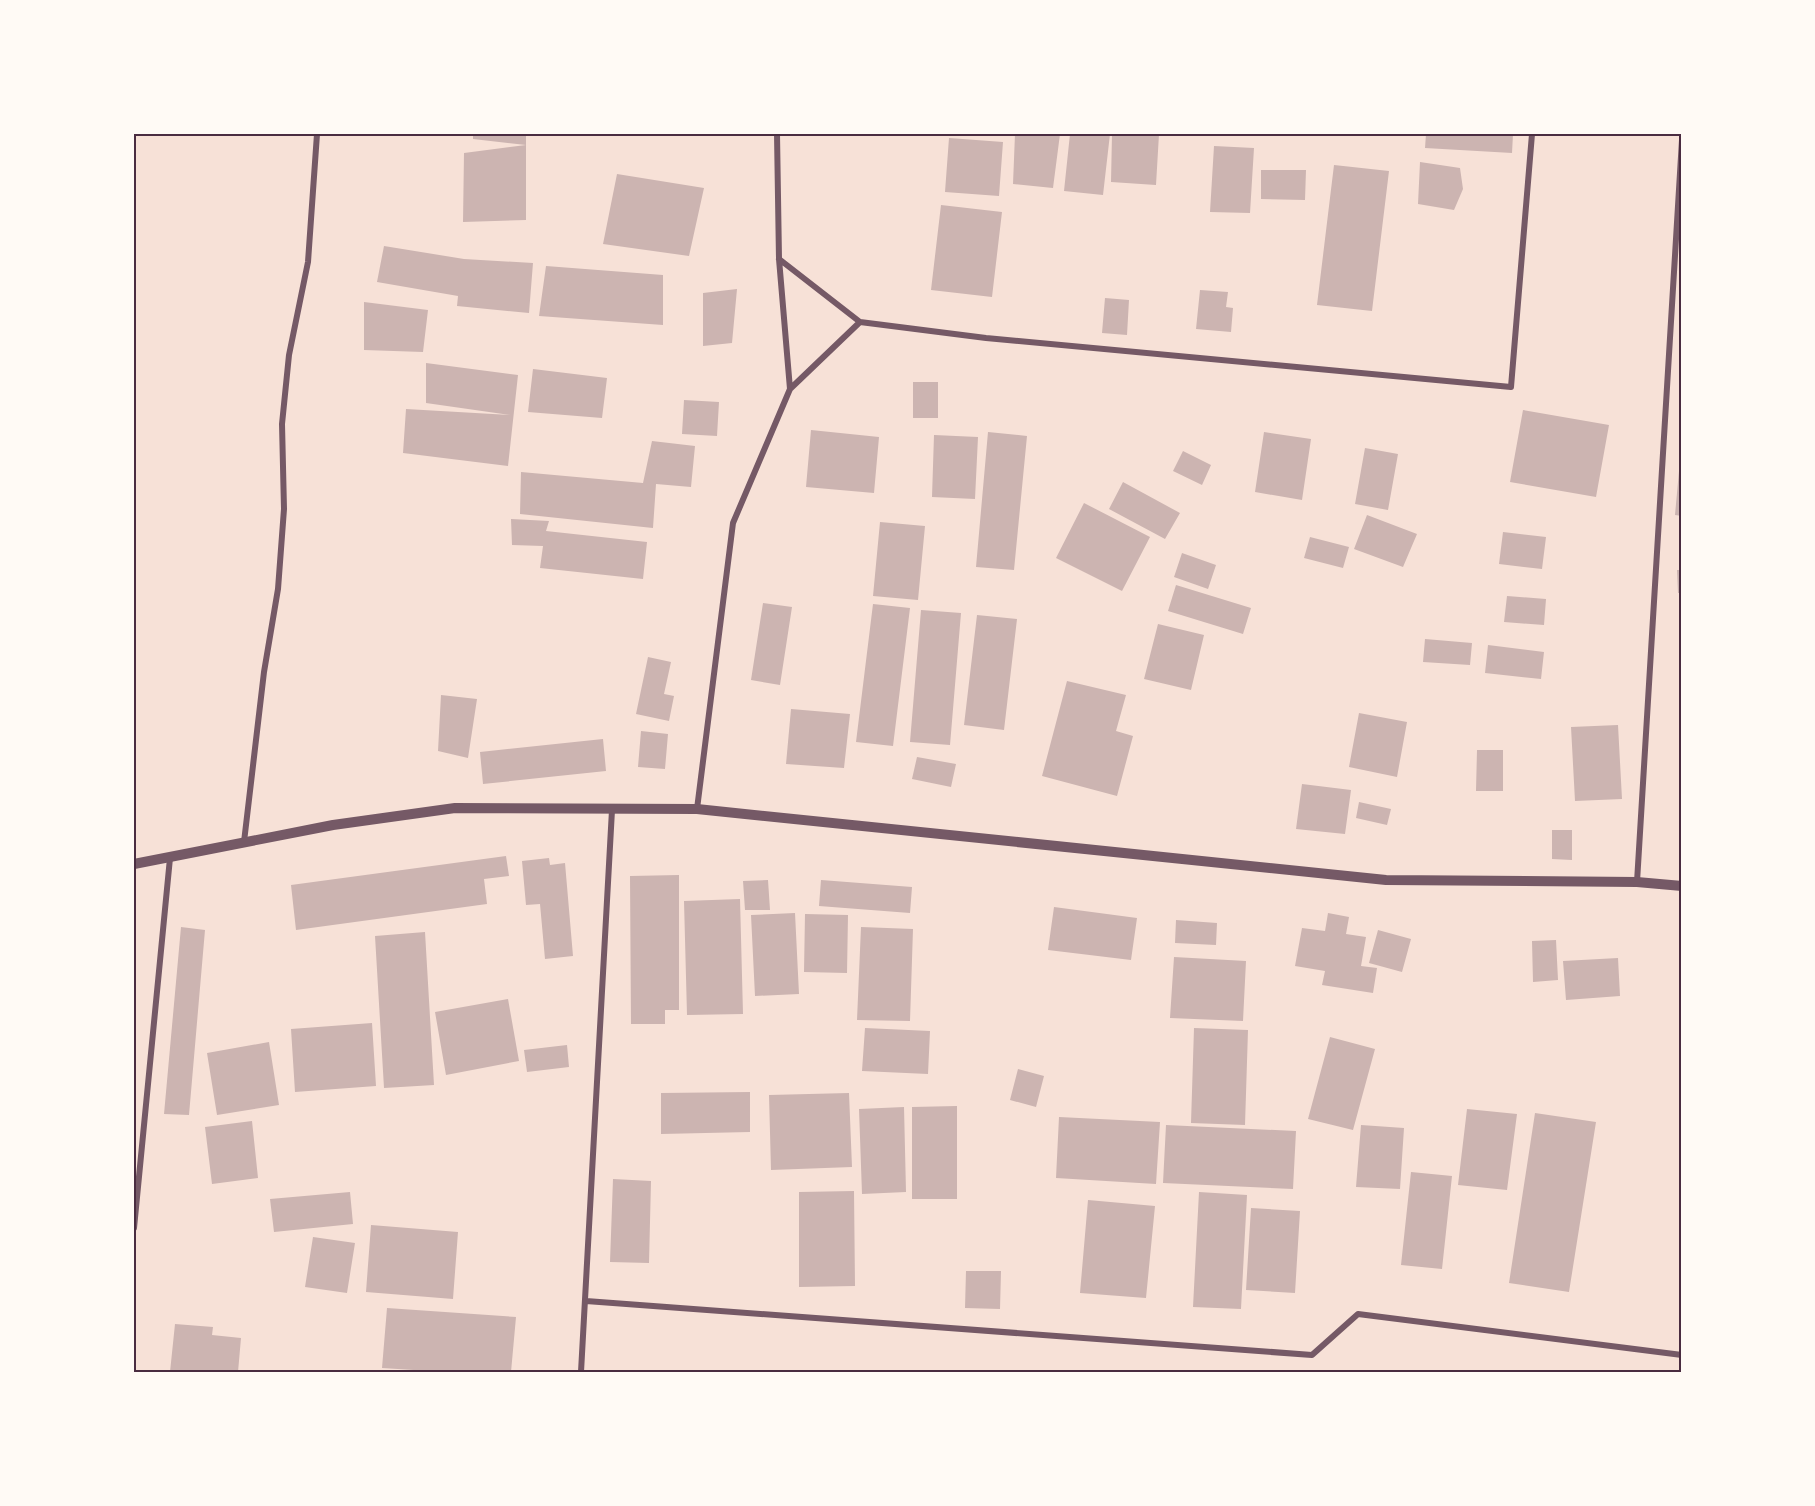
<svg xmlns="http://www.w3.org/2000/svg" width="1815" height="1506" viewBox="0 0 1815 1506" font-family="Poppins,sans-serif">
<style>
.building{fill:#ccb4b1}
.lines{fill:none;stroke-linecap:round;stroke-linejoin:round}
.minor{stroke:#755966;stroke-width:6}
.tertiary{stroke:#755966;stroke-width:10}
.neatline{fill:none;stroke:#4a2c40;stroke-width:2}
</style>
<rect width="100%" height="100%" fill="#f7e1d7"/>
<path class="building" d="M473,134h53v11l-53,-6z
M1015,134h45l-7,54 -40,-4z
M1070,134h40l-7,61 -39,-4z
M1112,134h47l-3,51 -45,-3z
M1426,134h87l-1,19 -87,-5z
M949,138l54,4 -4,54 -54,-4z
M526,145v75l-63,2 1,-69z
M1214,146l40,2 -4,65 -40,-1z
M1420,162l40,6 3,21 -9,21 -36,-6z
M1334,165l55,6 -17,140 -55,-6z
M1261,170h45l-1,30 -44,-1z
M617,174l87,14 -15,68 -86,-12z
M941,205l61,7 -10,85 -61,-7z
M384,246l80,13 69,4 -4,50 -72,-7 1,-10 -81,-14z
M546,266l117,9v50l-124,-9z
M737,289l-5,54 -29,3v-53z
M1200,290l28,2 -2,15 7,1 -2,24 -35,-3z
M1105,298l24,2 -2,35 -25,-2z
M364,302l64,8 -5,42 -59,-2z
M426,363l92,12 -10,91 -105,-13 3,-44 104,6 -84,-12z
M533,369l74,9 -5,40 -74,-6z
M913,382h25v36h-25z
M684,400l35,2 -2,34 -35,-2z
M1523,410l86,15 -13,72 -86,-15z
M811,430l68,7 -5,56 -68,-6z
M988,432l39,4 -13,134 -38,-3z
M1264,432l47,7 -9,61 -47,-8z
M934,435l44,2 -3,62 -43,-2z
M652,441l43,5 -4,41 -35,-3 -3,44 -133,-14 1,-42 122,11z
M1365,448l33,6 -10,56 -33,-6z
M1183,451l28,14 -9,20 -29,-14z
M1679,471h3v45l-7,-1z
M1123,482l57,31 -15,26 -56,-30z
M1084,503l66,34 -28,54 -66,-33z
M1367,515l50,19 -14,33 -49,-18z
M511,519l38,2 -3,10 101,11 -4,37 -103,-11 3,-22 -31,-1z
M880,522l45,4 -7,74 -45,-4z
M1503,532l43,5 -4,32 -43,-5z
M1310,537l39,10 -6,21 -39,-10z
M1182,553l34,12 -8,24 -34,-12z
M1677,570h5v23h-4z
M1176,585l75,23 -8,26 -75,-23z
M1507,596l39,3 -2,26 -40,-3z
M763,603l29,4 -12,78 -29,-5z
M873,604l37,4 -17,138 -37,-4z
M921,610l40,3 -11,132 -40,-3z
M977,615l40,4 -13,111 -40,-5z
M1158,624l46,11 -13,55 -47,-11z
M1425,639l47,4 -2,22 -47,-3z
M1488,645l56,7 -3,27 -56,-6z
M648,657l23,5 -7,32 10,2 -5,25 -33,-7z
M1067,681l59,14 -10,36 17,5 -16,60 -75,-20z
M441,695l36,4 -9,59 -30,-7z
M791,709l59,5 -6,54 -58,-4z
M1359,713l48,9 -10,55 -48,-10z
M1618,725l4,74 -47,2 -4,-74z
M641,731l27,3 -3,35 -27,-2z
M603,739l3,32 -123,13 -3,-32z
M1477,750h26v41h-27z
M917,757l39,7 -5,23 -39,-8z
M1302,784l49,6 -6,44 -49,-5z
M1359,802l32,7 -4,16 -31,-7z
M1552,830h20v30l-20,-1z
M506,856l3,20 -25,3 3,25 -191,26 -5,-45z
M549,858l1,7 15,-2 8,93 -28,3 -5,-55 -14,1 -4,-44z
M679,875v135h-14v14h-34l-1,-148z
M768,880l2,30h-25l-2,-29z
M821,880l91,7 -2,26 -91,-7z
M740,899l3,115 -56,1 -3,-114z
M1054,907l83,11 -6,42 -83,-10z
M795,913l4,81 -44,2 -4,-81z
M1328,913l21,4 -3,17 20,3 -5,29 16,2 -4,25 -51,-8 3,-14 -30,-5 7,-38 23,3z
M805,914l43,1 -1,58 -43,-1z
M1176,920l41,3 -1,22 -41,-2z
M181,927l24,3 -16,185 -25,-1z
M861,927l52,2 -3,92 -53,-1z
M1378,930l33,9 -9,33 -33,-9z
M425,932l9,153 -50,3 -9,-152z
M1556,940l2,40 -25,2 -1,-41z
M1174,957l72,4 -3,60 -73,-3z
M1618,958l2,38 -54,4 -3,-39z
M508,999l11,62 -73,14 -11,-63z
M372,1023l4,63 -81,6 -4,-63z
M865,1028l65,3 -2,43 -66,-3z
M1194,1028l54,2 -3,95 -54,-2z
M1330,1037l45,12 -22,81 -45,-11z
M269,1042l10,63 -62,10 -10,-62z
M567,1045l2,22 -42,5 -3,-22z
M1018,1069l26,7 -8,31 -26,-7z
M750,1092v40l-89,2v-41z
M849,1093l3,74 -81,3 -2,-75z
M957,1106v93h-45v-92z
M904,1107l2,85 -44,2 -3,-85z
M1467,1109l50,5 -10,76 -49,-5z
M1535,1113l61,9 -27,170 -60,-9z
M1059,1117l101,5 -4,62 -100,-6z
M252,1121l6,57 -46,6 -7,-57z
M1166,1125l130,6 -3,58 -130,-6z
M1361,1125l43,3 -4,61 -44,-2z
M1411,1172l41,4 -10,93 -41,-4z
M613,1179l38,2 -2,82 -39,-1z
M854,1191l1,95 -56,1v-95z
M350,1192l3,32 -79,8 -4,-33z
M1199,1192l48,3 -6,114 -48,-2z
M1088,1200l67,6 -9,92 -66,-5z
M1251,1208l49,3 -5,82 -49,-3z
M371,1225l87,7 -5,67 -87,-7z
M313,1237l42,6 -8,50 -42,-6z
M966,1271h35l-1,38 -35,-1z
M387,1308l129,9 -5,55h-66l-63,-4z
M175,1324l38,3 -1,8 29,3 -3,34h-68z"/>
<g class="lines">
<path class="minor" d="M779,259l81,63 126,16 525,49 21,-253
M790,389l70,-67
M697,809l36,-286 57,-134 -11,-130 -2,-125
M244,842l20,-170 14,-83 6,-80 -2,-85 7,-69 19,-93 9,-128
M1637,882l45,-742
M134,1228l36,-370
M586,1301l726,54 46,-41 324,41
M581,1372l31,-562"/>
<path class="tertiary" d="M134,864l199,-39 122,-17 242,1 689,71 251,2 45,4"/>
</g>
<rect width="1815" height="1506" fill="none" stroke="#fffaf5" stroke-width="270"/>
<rect x="135" y="135" width="1545" height="1236" class="neatline"/>
</svg>
